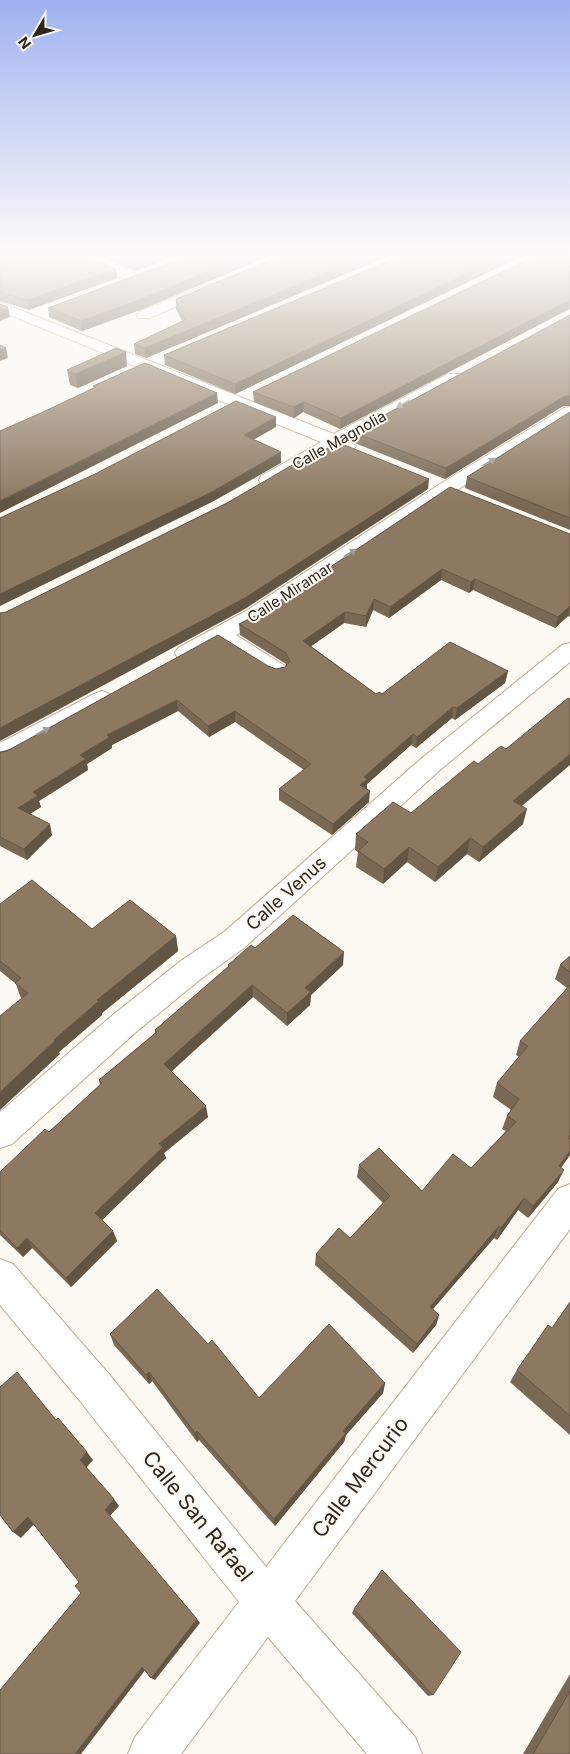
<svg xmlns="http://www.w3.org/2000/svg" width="570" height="1754" viewBox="0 0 570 1754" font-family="Inter,sans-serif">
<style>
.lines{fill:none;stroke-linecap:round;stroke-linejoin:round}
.minor-casing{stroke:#c1ab91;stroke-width:2}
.minor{fill:#fff;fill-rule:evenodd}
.wall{fill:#796853}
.shaded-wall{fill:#635544}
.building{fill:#8d7961;stroke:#635544}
.oneway{fill:#a19d99}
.labels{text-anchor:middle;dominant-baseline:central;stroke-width:4;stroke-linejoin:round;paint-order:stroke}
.far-street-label{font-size:15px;fill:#2e261c;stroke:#fcf8f2}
.street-label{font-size:18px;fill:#2e261c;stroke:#fcf8f2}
.near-street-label{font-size:21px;fill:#2e261c;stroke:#fcf8f2}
</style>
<rect width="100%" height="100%" fill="#fcf8f2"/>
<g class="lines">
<g class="minor-casing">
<path id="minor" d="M76,256h19l44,19 2,3 -2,3h-10l-51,-22z
M259,256h19l5,4 -7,4 -15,-5z
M211,283l5,1 2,3 -2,3 -67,28h-10l-2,-3 2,-3z
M0,302l334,132 114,-60h12l2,3 -2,3 -111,61 7,5 -3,4 -6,1 -11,-3 -61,36 -7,2 -7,-2 -2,-4 2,-4 60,-34 -321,-131z
M570,407v12l-116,73 -192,129 -26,14 49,31 3,5 -3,5 -8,2 -8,-2 -50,-32c-13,7 -26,18 -41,14l-3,-5 3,-5 68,-37 194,-127 124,-76z
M570,643v19l-130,108 -196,178 -42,30 -66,54 -124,112 -12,4v-36l114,-98 68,-54 42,-28 198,-174 140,-113z
M102,691l8,3 4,5 -4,5 -101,56 -9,3v-20l94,-49z
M570,1184v45l-275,372 120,136 7,17h-55l-99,-117 -87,117h-53l7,-17 104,-135 -159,-201 -80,-96v-46l13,5 95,109 158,194 292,-378z"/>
</g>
<use href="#minor" class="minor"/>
</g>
<path class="wall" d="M0,256l116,13 1,9 -88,32 -29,-9z
M100,256h76l-41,15z
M188,256h81l-129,54 -58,21 -33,-14 -1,-9z
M281,256h107l-242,102 -11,-4 -1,-10 48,-23 -6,-12v-10z
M401,256h121l-287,138 -70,-29 -1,-10z
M570,256v54l-1,-1 -229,120 -37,-17 -9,6 -40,-16 -1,-10z
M570,315v91h-7l-118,73 -93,-37 1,-10z
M127,366l-49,22 -8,-3 -3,-15z
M570,412v118l-105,-42 2,-11z
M570,534v83l-2,-1 -13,12 -82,-38 -4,3 -28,-13 -52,38 -16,-8 -7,17 -22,-4 -33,23 65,48 132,-23 -3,12 -50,37 -3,-2 -36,30 -5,-3 -44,39v6l2,12 -37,33 -53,-35v-11l25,-19 -69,-48 -26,15 -31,-26 -66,34v3l-25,16 1,6 -49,31 2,6 -11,7 22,21 -25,25 -27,-14v-94l268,-86 8,3 9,-2 1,-2v-1l-46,-29 -1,-11z
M522,806l1,18 -44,38 -12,-8 -32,28 -28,-20 -24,22 -27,-17 2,-15 -3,-2 1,-16 55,-21z
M0,904l92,25 84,7 2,15 -76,62v2l-43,37 1,2 -40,-58 -4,-12 -16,-13z
M255,948l88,17 -32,30 -1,10 -23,21 -34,-29 -82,75 37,45 -44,36 2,5 -64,62 11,11 4,10 -46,46 -39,-39 -9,9 -23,-22v-63l49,-40 51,-47 -1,-5 56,-47v-3l73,-63v-2z
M570,956v199l-9,13 -3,14 -30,36 -10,-8 -21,30 -3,-2 -61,71 6,6 -3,10 -23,28 -98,-88 1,-11 34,-16 33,-35 -26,-26 2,-12 63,26 49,-23 35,-37 -4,-2 5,-13 4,-6 -18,-13 4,-14 22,-26 -3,-2 4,-14 47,-53 -12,-9 5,-14z
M570,1302v133l-60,-53 7,-12 35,-42z
M110,1334l98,10 51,54 126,-15 -2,10 -37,42 -2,7 -69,84 -76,-86 -2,2 -45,-61 -3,3 -35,-39z
M354,1609l79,86 -5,1 -76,-83z
M570,1674v80h-47z"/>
<path class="shaded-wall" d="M150,256h26l-41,15 -1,-9z
M246,256h23l-129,54 -58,21 -1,-10z
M367,256h21l-242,102 -1,-10z
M504,256h18l-287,138v-10z
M116,269l1,9 -88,32 -2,-10z
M570,300l-1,9 -229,120 1,-11z
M8,307l2,10 -10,4v-10z
M6,348l2,10 -8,3v-11z
M126,352l1,14 -49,22 -3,-14z
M217,393l1,10 -218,110v-12z
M565,396h5v10h-7l-118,73 1,-11z
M304,402l-1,10 -9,6v-11z
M276,417v10l-32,18v-10z
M281,452v11l-69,39 -212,104v-12z
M429,479l-1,10 -183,120 -245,132v-13z
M442,569l-1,11 -52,38 1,-11z
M475,579l-2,11 -4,3 2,-11z
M374,599l-1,11 -7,17v-11z
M570,606l-2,10 -13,12 3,-11z
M345,612l-1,11 -41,29v-11z
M508,671l-3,12 -50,37 2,-12z
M177,700l1,11 -66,34v3l-25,16 1,6 -49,31 2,6 -20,12 -3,-11 15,-16 47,-37 27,-20z
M453,707l-1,11 -36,30 1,-11z
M235,711v11l-26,15 -1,-11z
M413,734l-2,11 -44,39v6l-7,-5 4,-8z
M570,754v11l-61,52 4,-16z
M370,791l-1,11 -37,33 1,-11z
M527,809l-4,15 -44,38 4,-15z
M50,824l2,11 -25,25 -3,-11z
M470,838l-3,16 -32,28 3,-15z
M409,847l-2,15 -24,22 1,-15z
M176,936l2,15 -76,62v2l-43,37 1,2 -60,56v-18l54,-52 43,-40z
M344,952l-1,13 -32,30 -1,10 -23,21v-13l18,-25z
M252,985l1,12 -87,79 -2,-12z
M206,1106l2,11 -44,36 2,5 -67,65 -4,-10 64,-69z
M570,1151v4l-17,23 6,-12z
M564,1170l-6,12 -30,36 5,-12z
M524,1198l-6,12 -21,30 4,-12z
M499,1226l-5,12 -68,79 4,-10z
M113,1231l4,10 -46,46 -5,-9z
M27,1238l5,10 -9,9 -6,-9z
M439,1315l-3,10 -23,28 4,-9z
M149,1372l3,9 -3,3 -3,-9z
M385,1383l-2,10 -37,42 -2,7 -69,84 -1,-7 69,-88z
M197,1431l2,9 -2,2 -2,-9z
M87,1452l6,8 -7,8 -6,-8z
M114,1499l5,7 -9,10 -5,-6z
M28,1517l7,6 -14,15 -8,-6z
M197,1619l3,4 -45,57 -4,-2z
M142,1667l4,2 -65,85h-6z"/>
<path class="building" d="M0,256h87l29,13 -89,31 -27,-8z
M121,256h29l-16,6z
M188,256h58l-107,44 -58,21 -33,-13z
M281,256h86l-222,92 -11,-4 51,-24 -9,-21z
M401,256h103l-269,128 -71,-29z
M535,256h35v44l-229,118 -37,-16 -10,5 -41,-15z
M0,304l8,3 -8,4z
M570,315v81h-5l-119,72 -93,-36z
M0,345l6,3 -6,2z
M116,348l10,4 -51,22 -8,-4z
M145,363l72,30 -217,108v-70l41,-18 55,-26 -3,-1z
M236,401l40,16 -32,18 37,17 -69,40 -212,102v-76l95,-44z
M570,412v106l-103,-41z
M337,442l92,37 -184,119 -245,130v-115l6,-1 221,-109 72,-42 5,2z
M450,487l120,47v72l-12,11 -83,-38 -4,3 -29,-13 -52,38 -16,-8 -8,17 -21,-4 -42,29 73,53 3,-2 3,2 68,-52 58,29 -51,37 -4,-1 -36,30 -4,-3 -49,43 4,2 -8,6 10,6 -37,33 -54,-35 32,-25 -76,-53 -27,15 -31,-26 -70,35 3,2 -30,18 6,4 -53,33 5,4 -20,12 32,16 -26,25 -24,-12v-85l7,-1 211,-116 50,31 8,3 9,-2 5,-6 -4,-8 -47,-29 24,-12z
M568,698l2,1v55l-57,47 14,8 -44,38 -13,-9 -32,29 -29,-20 -25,22 -26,-18 10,-9 -12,-8 37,-32 18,11 63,-52 4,3 23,-18 5,3z
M32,880l60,49 38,-29 46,36 -79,64 2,1 -45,39 1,1 -55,51v-76l28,-23 -13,-10 6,-5 -21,-17v-57z
M293,915l51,37 -39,36 6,4 -24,21 -35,-28 -88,79 42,42 -47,38 4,3 -68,66 18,18 -47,47 -39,-40 -10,10 -17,-18v-58l45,-43 4,3 53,-49 -3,-3 58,-48 -2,-2 74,-64 -1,-1 23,-20 4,3z
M570,956v16l-10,-7z
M570,985v150l-2,3 2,1v12l-11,15 5,4 -31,36 -9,-8 -23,30 -2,-2 -69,81 9,8 -22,29 -101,-90 23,-26 11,10 40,-42 -31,-31 20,-17 43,43 31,-37 18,14 45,-46 -9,-6 12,-17 -22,-16 31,-37 -8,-5z
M157,1289l51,55 4,-4 47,58 70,-74 56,59 -42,48 3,2 -72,86 -77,-88 -2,2 -46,-61 -3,3 -36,-41z
M570,1302v114l-53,-46 31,-45 4,3z
M17,1372l39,48 2,-2 29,34 -7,8 34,39 -9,11 92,109 -46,59 -9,-11 -67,87h-75v-64l81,-97 -6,-7 4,-4 -51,-65 -15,15 -13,-17v-128z
M382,1570l79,82 -28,43 -79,-86z
M570,1691v63h-37z"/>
<defs><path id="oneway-solid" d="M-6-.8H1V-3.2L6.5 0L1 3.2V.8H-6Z" transform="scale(1.25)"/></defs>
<g class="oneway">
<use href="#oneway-solid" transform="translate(403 404) rotate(152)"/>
<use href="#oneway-solid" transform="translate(489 462) rotate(-32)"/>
<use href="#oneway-solid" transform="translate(350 553) rotate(-33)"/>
<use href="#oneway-solid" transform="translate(43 731) rotate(-28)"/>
</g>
<linearGradient id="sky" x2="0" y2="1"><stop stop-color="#9fb2f0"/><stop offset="0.51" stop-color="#fefcf9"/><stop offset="1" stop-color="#fefcf9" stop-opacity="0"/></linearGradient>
<rect width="570" height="502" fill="url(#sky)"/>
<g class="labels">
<g class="far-street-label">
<text transform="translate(339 440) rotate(-29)">Calle Magnolia</text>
<text transform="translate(290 592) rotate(-33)">Calle Miramar</text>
</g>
<g class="street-label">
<text transform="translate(286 893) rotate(-42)">Calle Venus</text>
</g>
<g class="near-street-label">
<text transform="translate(360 1477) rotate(-53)">Calle Mercurio</text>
<text transform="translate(198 1516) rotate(51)">Calle San Rafael</text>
</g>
</g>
<g transform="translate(35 35) rotate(232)" stroke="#fcf8f2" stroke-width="4" paint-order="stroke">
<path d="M0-4L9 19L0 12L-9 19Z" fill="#2e261c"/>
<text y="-8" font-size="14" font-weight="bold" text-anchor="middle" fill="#2e261c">N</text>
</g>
</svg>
